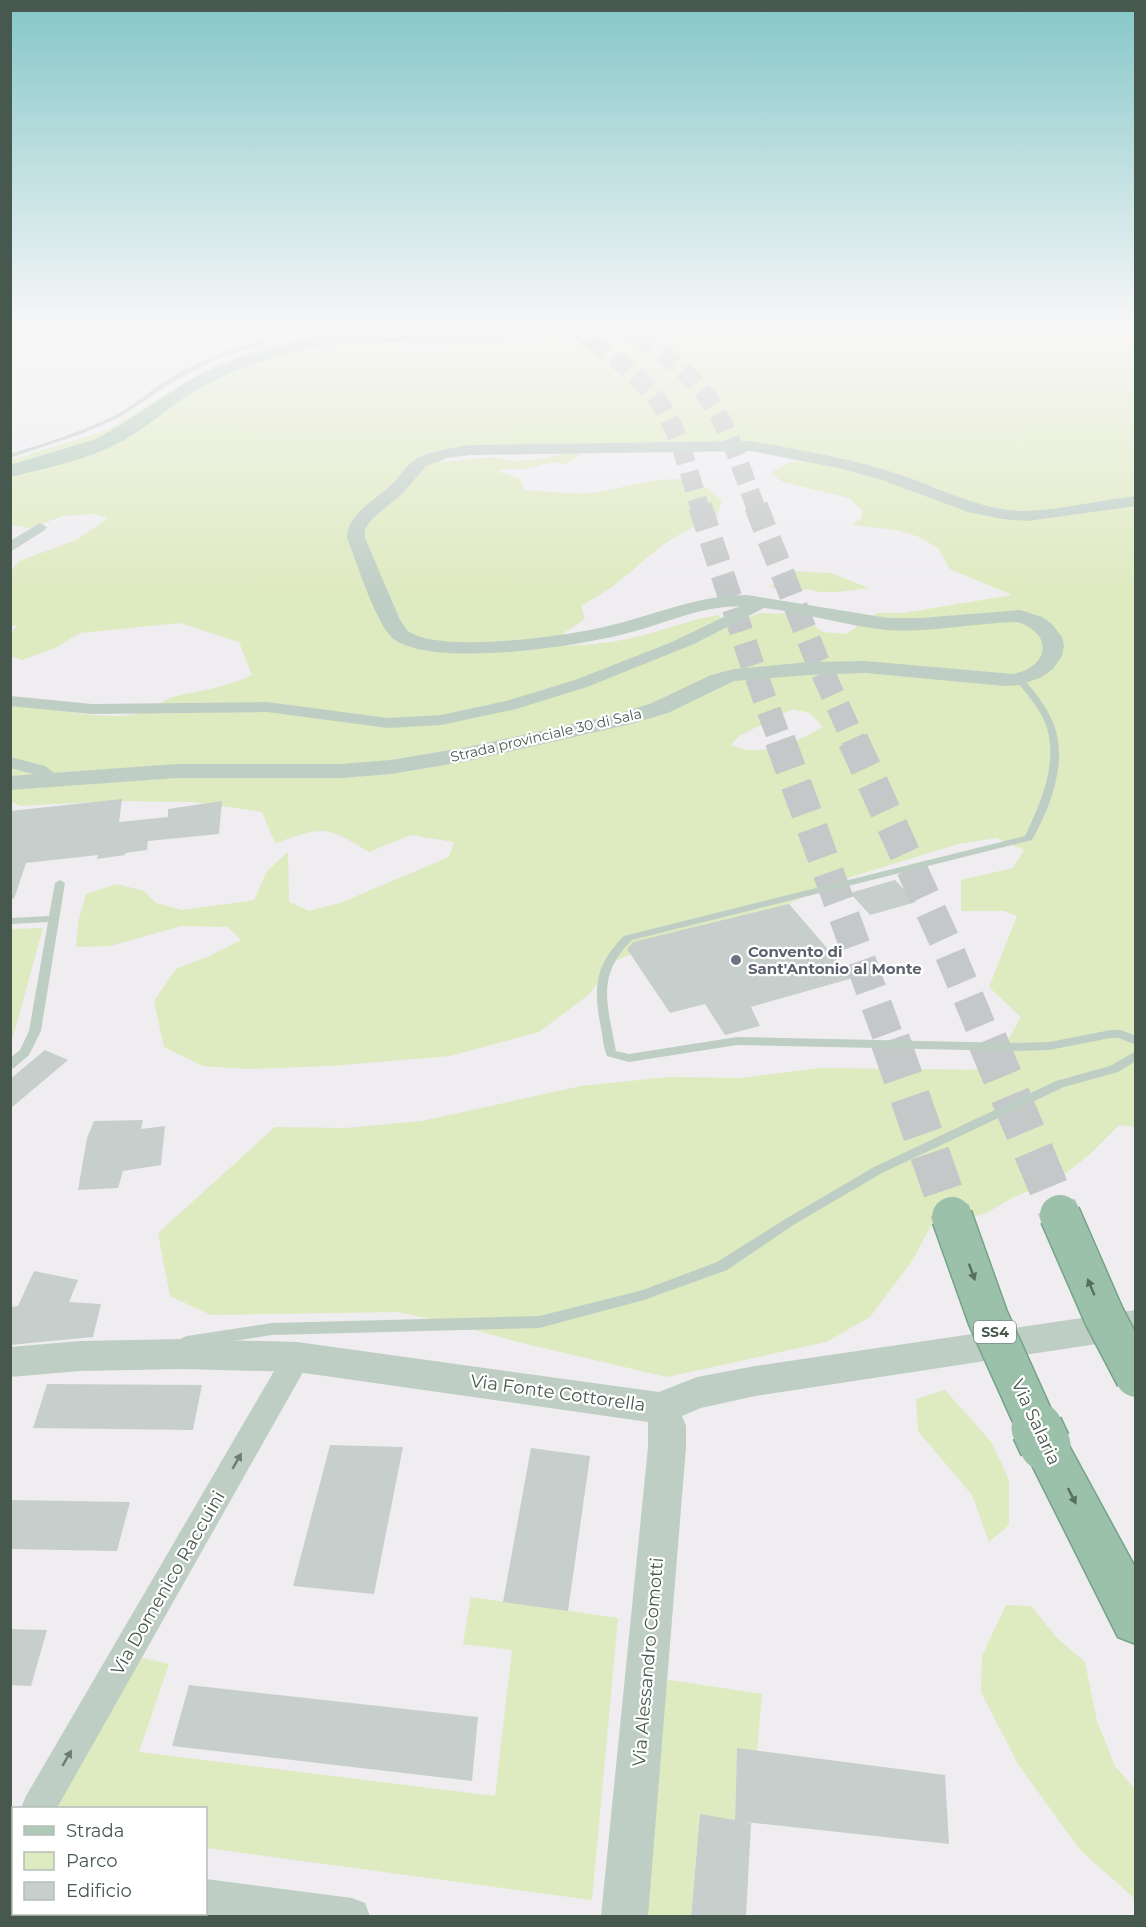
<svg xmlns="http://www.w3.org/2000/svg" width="1146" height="1927" viewBox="0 0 1146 1927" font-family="Montserrat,sans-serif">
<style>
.green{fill:#deeabf;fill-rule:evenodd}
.building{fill:#c7cfcc}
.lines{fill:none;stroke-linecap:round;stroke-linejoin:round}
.trunk-tunnel-far3{stroke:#c5c8c8;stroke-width:19;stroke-dasharray:19 9;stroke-linecap:butt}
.trunk-tunnel-far2{stroke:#c5c8c8;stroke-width:24;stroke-dasharray:24 12;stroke-linecap:butt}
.trunk-tunnel-far1{stroke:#c5c8c8;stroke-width:31;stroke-dasharray:31 16;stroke-linecap:butt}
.trunk-tunnel{stroke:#c5c8c8;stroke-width:40;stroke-dasharray:40 20;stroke-linecap:butt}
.trunk-casing{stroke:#74a488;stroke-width:3}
.service{fill:#bfcec5;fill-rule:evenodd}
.minor{fill:#bfcec5;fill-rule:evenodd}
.tertiary{fill:#bfcec5;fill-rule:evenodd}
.primary{fill:#afcab9;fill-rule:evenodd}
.trunk{fill:#9cc1aa;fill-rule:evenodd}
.trunk-bridge-far1-casing{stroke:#74a488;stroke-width:43;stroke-linecap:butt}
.trunk-bridge-casing{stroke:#74a488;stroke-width:54;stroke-linecap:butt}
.trunk-bridge-far1{stroke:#9cc1aa;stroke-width:40}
.trunk-bridge{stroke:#9cc1aa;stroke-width:51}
.oneway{fill:#586e60}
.oneway2{fill:#6b7c72}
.worship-dot{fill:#6b7280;stroke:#fff;stroke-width:2}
.labels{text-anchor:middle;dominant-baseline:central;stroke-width:4.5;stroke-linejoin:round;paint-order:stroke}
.far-street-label{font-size:14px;fill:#47594e;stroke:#fff}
.shield{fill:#fff;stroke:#7e8b83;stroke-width:1.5}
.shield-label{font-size:14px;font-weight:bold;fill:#47594e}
.worship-label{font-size:15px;font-weight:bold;fill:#5b616d;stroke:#fff;text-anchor:start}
.near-street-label{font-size:18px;fill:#47594e;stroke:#fff}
</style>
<rect width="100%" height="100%" fill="#efedf0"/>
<path class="green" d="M589,326h23l20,10 14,1 -9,-6v-5h498v801l-16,-2 -30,30 -29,23 -48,20 -27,16 -53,10 -20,37 -42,56 -44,25 -159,35 -149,-35 -68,-19 -53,-11 -186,3 -41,-19 -12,-63 117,-106 70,1 77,-7 159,-35 87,-9 73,1 79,-10 171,2 30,-53 -32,-30 28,-71 -13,-5h-43v-31l52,-12 11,-18 -28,-12 -38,6 -123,38 -51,24 -127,35 -41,20 -29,35 -48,36 -89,24 -120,10 -84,3 -43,-3 -39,-19 -10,-46 22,-32 31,-12 34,-17 -13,-13 -46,-1 -72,20 -34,1 2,-24 8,-29 31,-10 27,7 12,12 26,7 67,-9 5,-1 13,-29 21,-19 1,50 20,9 31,-8 109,-46 5,-15 -43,-7 -42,17c-45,-28 -45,-25 -94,-9l-13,-31 -67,-10 -84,-1 -91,5 -9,-5v-100c37,6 90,21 128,12 13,-3 24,-14 38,-17 26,-6 51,-9 75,-21l-13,-33 -59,-19 -100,10 -25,15 -33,12 -11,-4 -1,-21 7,-10 -6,1v-55l8,-10 57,-21 32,-22 -13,-4 -32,2 -32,12 -20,-3v-65l96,-30 105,-64 45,-18 20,-4 42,6 25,-6h56l11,6 31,-1 29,-6h35l56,-10 22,11 18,-3 -22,-13zM755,446l53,15 -18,1 -20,11 13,9 66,16 13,12v8l-10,7 45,5 20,6 21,12 12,21 62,26 -108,18h-27l-31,21 -23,-2 -16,-12 -16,-6 -32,-1 -28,12 -13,-10c-31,5 -58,17 -87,23 -22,5 -43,7 -66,8v-14l20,-13 -4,-13 31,-19 52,-43 21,-13 31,-13 6,-18c-6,-4 -12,-10 -18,-14 -35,-17 -78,3 -114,7 -21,2 -44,-2 -65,-3l-6,-12 -22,-7c10,-3 16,-2 25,-2 18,-1 21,-9 44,-5l15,-9 -15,-2 -25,6 -27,2 -19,-4 -55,5 -11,-6 2,-4 21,-4zM793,709l17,4 13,14c-26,15 -62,32 -92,18l8,-9z
M793,571l38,2 38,15 -30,4h-21l-10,-3 -22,5 -16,-8 14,-7z
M43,928l-32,116v-115z
M945,1390l47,53 17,37v45l-20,17 -17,-47 -54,-64 -2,-32z
M471,1597l147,21 -26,282 -386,-52v-40h-152l85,-151 30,7 -30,88 356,44 17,-146 -49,-6z
M1006,1605l25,1 27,33 27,23 12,59 18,45 20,23v110l-55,-49 -62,-86 -37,-72 1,-36z
M663,1679l99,15 -5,57 -20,-3 -2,72 -35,-5 -9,101h-48z"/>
<path class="building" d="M122,799l-3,23 49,-5v-8l54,-8 -3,33 -71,7 -1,9 -22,3v2l-28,4 1,-4 -72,8 -12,36 -4,-1v-87z
M895,880l21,22 -46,13 -20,-22z
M789,904l64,74 -102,29 9,19 -35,9 -20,-31 -35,9 -43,-64 6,-7z
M45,1050l23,10 -58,49v-30z
M143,1120l-2,9 24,-3 -4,39 -38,6 -5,17 -40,2 9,-52 7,-17z
M34,1271l44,9 -9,22 32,2 -8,33 -83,8v-38l8,-1z
M47,1384l155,1 -9,45 -160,-2z
M330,1445l73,2 -29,147 -81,-8z
M531,1448l59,8 -22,155 -65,-9z
M10,1500l120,2 -13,49 -107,-2z
M10,1629l37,1 -16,56 -21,-1z
M189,1685l289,32 -6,64 -300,-35z
M737,1748l208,27 4,69 -204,-22 6,1 -5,94h-55l9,-103 35,6z"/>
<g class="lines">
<path class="trunk-tunnel-far3" d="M638,336c22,15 43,30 61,51 29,33 41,80 57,121
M591,341c22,16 47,33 64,55 24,32 33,74 45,112"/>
<path class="trunk-tunnel-far2" d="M700,506l53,161 27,74
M756,506l60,152 38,83"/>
<path class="trunk-tunnel-far1" d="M780,740l110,302
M853,740l93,204 41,98"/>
<path class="trunk-tunnel" d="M890,1040l62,177
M987,1040l73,175"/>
<g class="trunk-casing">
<path id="trunk" d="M425,326h49l25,7 2,4 -8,5 -41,-13 -8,4 -57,8 -8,-5 8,-5z
M566,326h17l16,15 -2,4h-12z
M618,326h18l10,10 -2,4h-12z
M1045,1425l16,6 75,138v75l-18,-7 -96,-192 7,-14z"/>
</g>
<path class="service" d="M332,326h13l-67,13 -61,20 -46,24 -51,34 -39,17 -71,24v-4c35,-11 71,-22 104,-38 21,-11 37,-27 57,-39 49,-28 105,-44 161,-51z
M1016,677h6c13,15 27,32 33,51 12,35 -5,81 -23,112l-400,100c-37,36 -24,66 -16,111l13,3 108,-17 275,6 37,-1 62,-12h10l15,6v9l-17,-7h-8l-62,12 -37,1 -275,-6 -108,17 -22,-6c-4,-9 -4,-19 -6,-28 -8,-39 -6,-64 23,-92l401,-100c17,-36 37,-81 17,-120 -7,-13 -18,-25 -27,-37z
M60,880l5,3 -24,148 -12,24 -15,13 -4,1v-11l10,-8 9,-19 19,-109 -38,2v-6l39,-2 6,-33z
M1136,1051v10l-18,11 -54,15 -182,86 -87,51 -68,46 -83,30 -105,28 -267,7 -85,13 -5,-2 -2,-4 2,-4 5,-2 85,-13 267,-7 104,-26 74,-28 70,-44 87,-51 182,-86 54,-15z"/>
<path class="minor" d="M40,523l7,4 -2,3 -35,22v-11z
M763,598l8,5 -3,3 -74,38 -107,43 -71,22 -75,16 -53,3 -121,-16 -175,2 -82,-8v-10l82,8 175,-2 121,16 53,-3 65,-14 69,-21 97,-38z
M10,757l35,9 17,13 -3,4 -6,1 -20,-10 -23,-6z
M297,1345l10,4 4,8 -4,8 -250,443h-36l5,-12 261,-447z
M14,1832v58h-4v-56z
M206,1879l146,19 13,5 5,13 -164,-1 -4,-1h4z"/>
<path class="tertiary" d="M751,441c48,9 97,17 144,32 43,14 85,38 131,38 33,-1 76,-11 110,-15v10l-109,15 -24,-2 -35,-7 -86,-32 -44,-12 -87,-17 -281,4 -22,3 -22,8 -23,27 -31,26 -7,10v9l35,82c3,4 5,8 8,11 32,23 158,5 196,-4 49,-11 92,-32 143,-32l141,23h33l99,-8 22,7 10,7 10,13 2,9 -2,10 -9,13 -11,8 -22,8 -15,1 -140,-13 -56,2 -75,6 -66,32 -37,11 -163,37 -77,13 -50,4h-164l-167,12v-14l167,-12h164l50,-4 77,-13 150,-33 34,-11 59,-28 23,-6 75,-7 56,-1 148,13c35,-7 42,-39 5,-52 -44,1 -88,11 -131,8 -54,-5 -108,-27 -162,-23 -34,3 -64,18 -97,26 -48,13 -190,35 -233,7 -18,-12 -39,-80 -48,-102 0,-24 27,-37 43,-52 9,-8 16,-21 26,-27 16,-9 36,-11 54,-14z
M1136,1310v28l-381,58 -54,12 -19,8 4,10v21l-38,469h-47l47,-469v-25l-351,-50 -114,-3 -103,2 -70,6v-30l70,-6 103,-2 114,3 362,50 38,-15 58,-11z"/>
<path class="primary" d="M545,326h32l-2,3c-91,23 -185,0 -276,22 -37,8 -77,23 -109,43 -23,15 -43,33 -67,47 -34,18 -75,27 -113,36v-12l86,-26 21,-12 76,-49 41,-18 57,-18 40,-8 33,-3h137z"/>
<use href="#trunk" class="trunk"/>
<g class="trunk-bridge-far1-casing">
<path id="trunk-bridge-far1" d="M1060,1215l44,101 32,61
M952,1217l36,101 50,111"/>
</g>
<g class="trunk-bridge-casing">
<path id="trunk-bridge" d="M1037,1428l8,17"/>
</g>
<use href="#trunk-bridge-far1" class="trunk-bridge-far1"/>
<use href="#trunk-bridge" class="trunk-bridge"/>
</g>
<defs><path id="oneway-solid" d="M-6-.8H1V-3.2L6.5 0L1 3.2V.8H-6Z" transform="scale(1.5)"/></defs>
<g class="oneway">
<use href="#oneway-solid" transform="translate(972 1272) rotate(70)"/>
<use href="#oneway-solid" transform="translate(1091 1287) rotate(-113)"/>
<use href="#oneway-solid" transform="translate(1072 1496) rotate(63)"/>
</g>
<g class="oneway2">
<use href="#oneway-solid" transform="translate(237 1461) rotate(-60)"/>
<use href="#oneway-solid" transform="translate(67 1758) rotate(-60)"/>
</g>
<linearGradient id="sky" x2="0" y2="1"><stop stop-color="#85c7c8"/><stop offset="0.55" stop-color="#f8f7f8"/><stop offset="1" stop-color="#f8f7f8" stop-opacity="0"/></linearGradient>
<rect width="1146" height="595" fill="url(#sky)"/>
<circle class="worship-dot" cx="736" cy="960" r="6"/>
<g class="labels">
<g class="far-street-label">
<text transform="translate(546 735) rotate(-13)">Strada provinciale 30 di Sala</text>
</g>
<rect class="shield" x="974" y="1321" width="42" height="22" rx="4.5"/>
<g class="shield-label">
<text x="995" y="1332">SS4</text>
</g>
<g class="worship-label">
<text x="748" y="951">Convento di<tspan x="748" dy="17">Sant'Antonio al Monte</tspan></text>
</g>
<g class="near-street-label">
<text transform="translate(558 1393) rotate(8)">Via Fonte Cottorella</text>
<text transform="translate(1036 1422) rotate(65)">Via Salaria</text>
<text transform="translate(168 1583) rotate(-60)">Via Domenico Raccuini</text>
<text transform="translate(648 1662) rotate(-85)">Via Alessandro Comotti</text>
</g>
</g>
<rect width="1146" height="1927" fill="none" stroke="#47594e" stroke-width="24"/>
<rect x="12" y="1807" width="195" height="108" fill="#ffffff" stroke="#b5bdb8" stroke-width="1.5"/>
<rect x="24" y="1826" width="30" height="9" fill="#afcab9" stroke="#b5bdb8" stroke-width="1.5"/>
<text x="66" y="1837" font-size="18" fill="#47594e">Strada</text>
<rect x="24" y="1852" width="30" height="18" fill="#deeabf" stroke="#b5bdb8" stroke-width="1.5"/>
<text x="66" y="1867" font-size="18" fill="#47594e">Parco</text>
<rect x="24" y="1882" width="30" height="18" fill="#c7cfcc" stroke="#b5bdb8" stroke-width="1.5"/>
<text x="66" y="1897" font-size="18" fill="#47594e">Edificio</text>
</svg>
